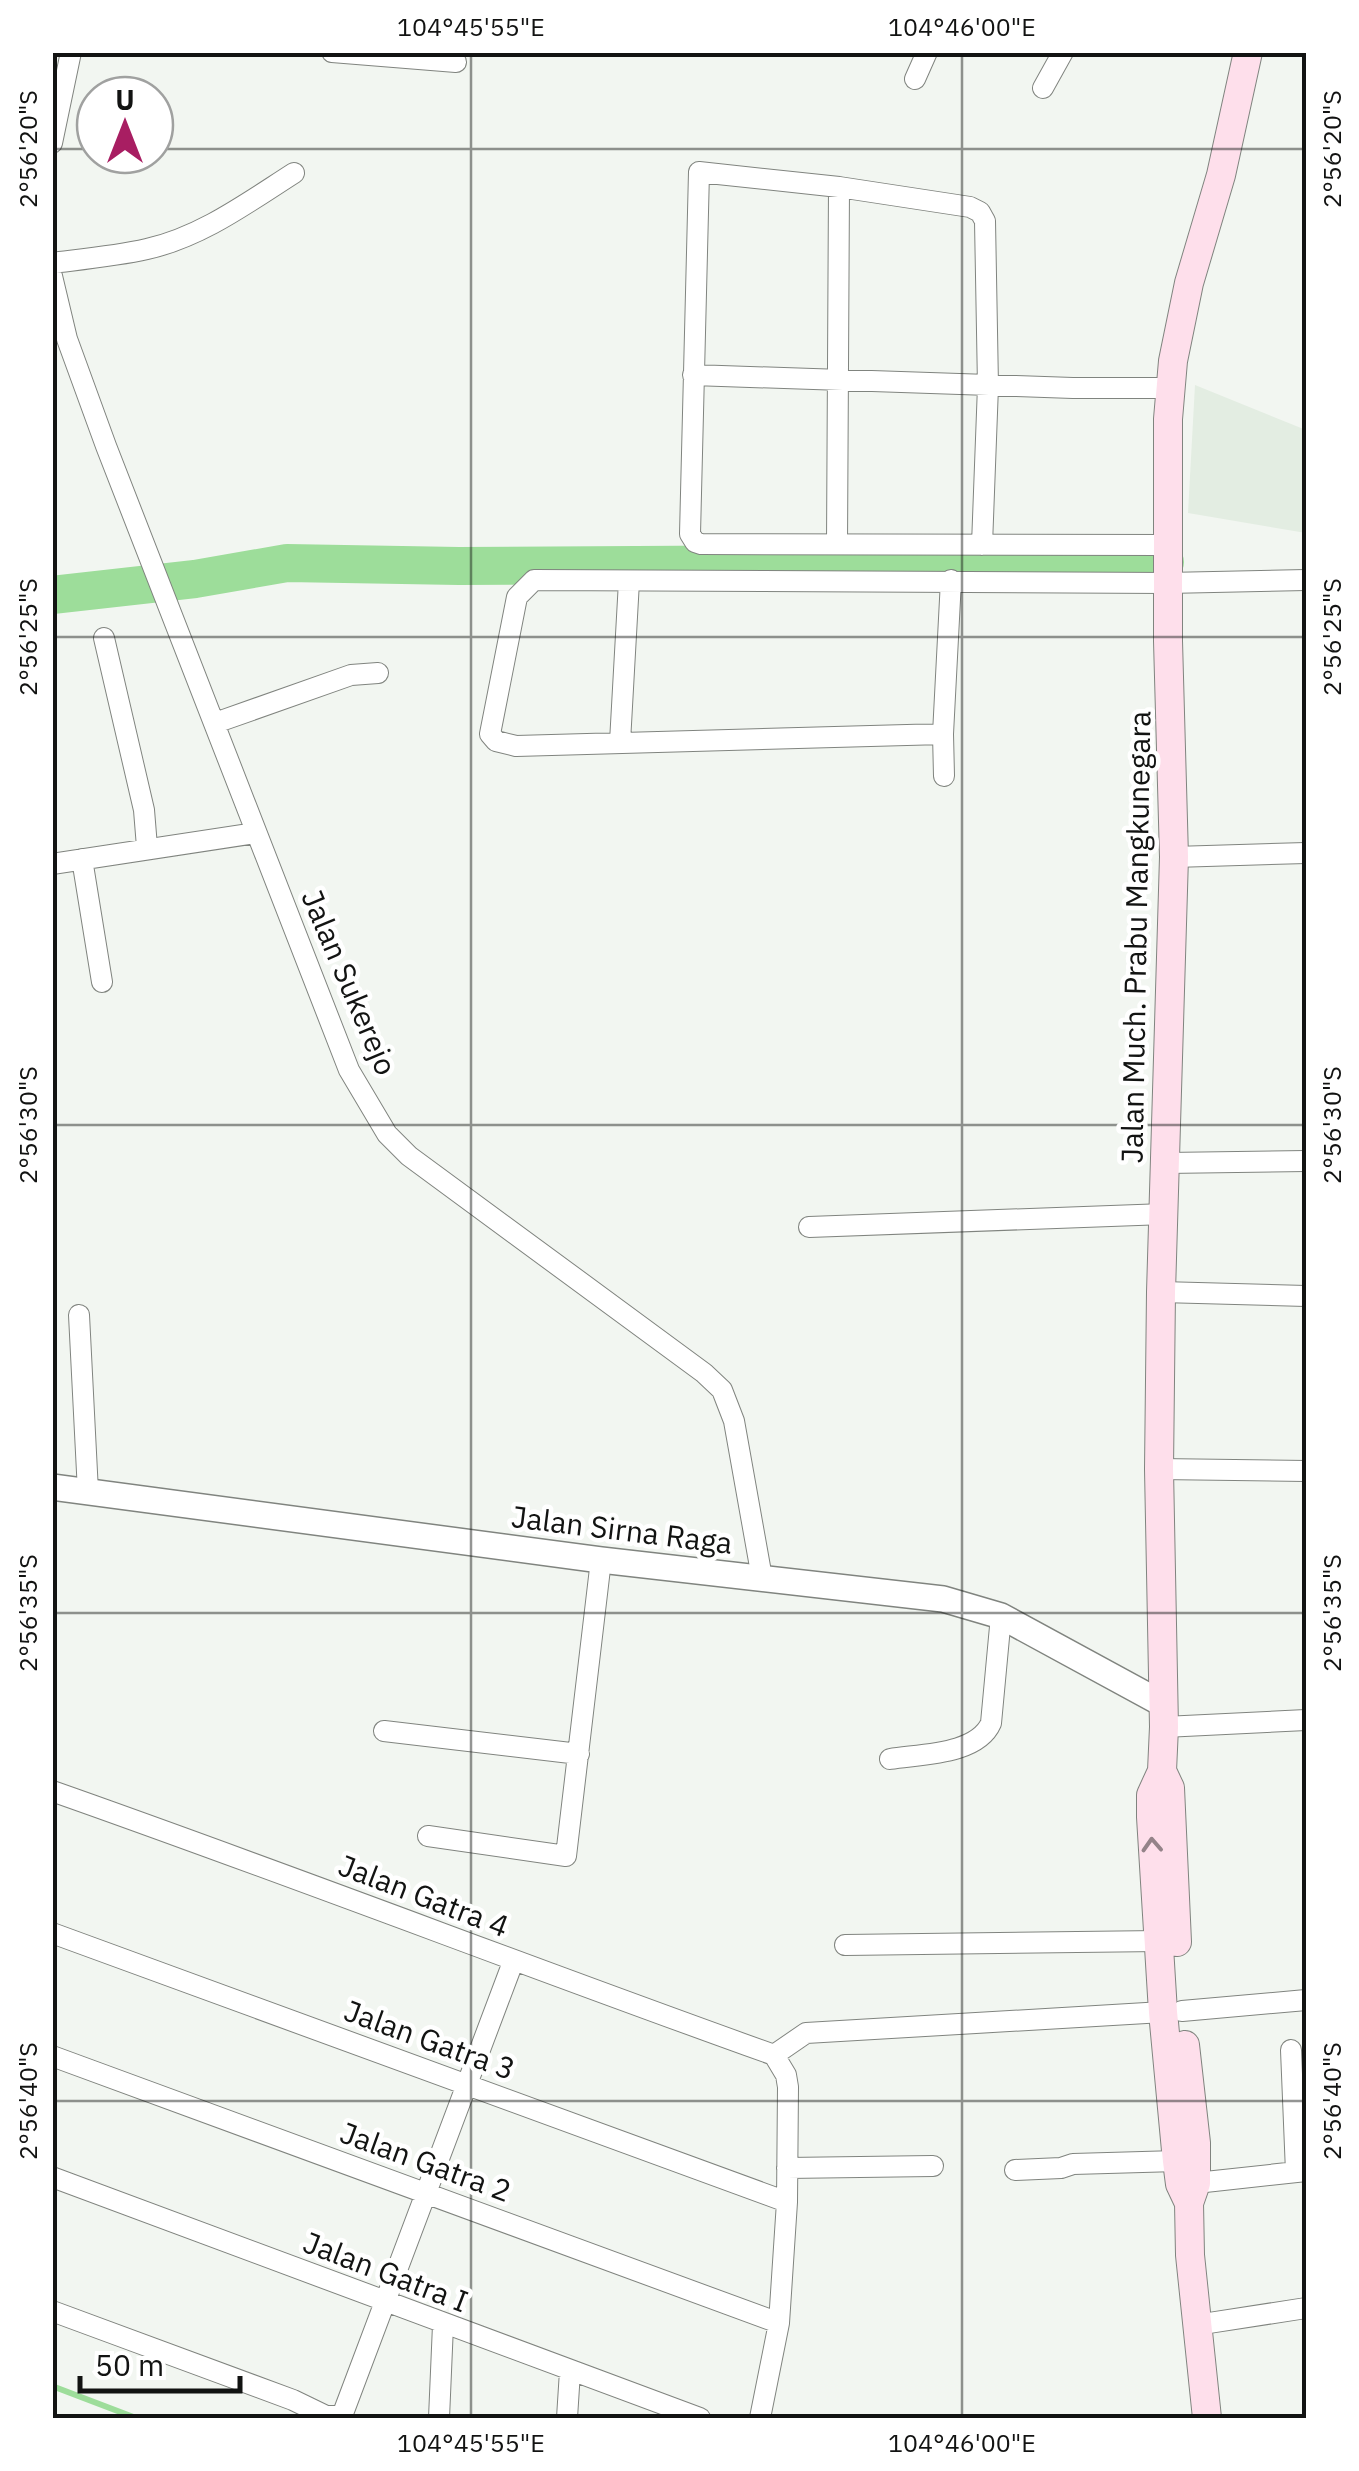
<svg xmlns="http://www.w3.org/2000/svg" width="1359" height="2471" viewBox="0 0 1359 2471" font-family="'IBM Plex Sans',sans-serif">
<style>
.built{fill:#e3ede2}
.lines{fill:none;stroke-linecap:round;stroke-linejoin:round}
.stream{stroke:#9ddd9a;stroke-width:6}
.river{stroke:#9ddd9a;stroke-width:38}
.minor-casing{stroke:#80847f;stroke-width:22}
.tertiary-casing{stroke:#80847f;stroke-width:28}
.secondary-casing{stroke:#80847f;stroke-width:30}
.minor{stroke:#fff;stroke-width:20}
.tertiary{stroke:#fff;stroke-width:25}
.secondary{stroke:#fedfeb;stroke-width:28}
.oneway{stroke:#948389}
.ticks{fill:none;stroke:#121312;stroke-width:2.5;stroke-opacity:0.45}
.labels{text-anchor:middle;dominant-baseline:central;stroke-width:9;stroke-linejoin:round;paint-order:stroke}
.street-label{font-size:30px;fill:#121312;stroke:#fff}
.neatline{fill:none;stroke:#121312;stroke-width:4}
.ticks-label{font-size:25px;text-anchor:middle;fill:#121312}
</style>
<rect width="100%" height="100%" fill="#f2f6f1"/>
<path class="built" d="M1195,385l111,45v103l-118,-20z"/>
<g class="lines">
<path class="stream" d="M52,2386l84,32"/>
<path class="river" d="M52,595l143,-16 92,-16 172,3 706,-4"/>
<g class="minor-casing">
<path id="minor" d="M332,52l124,10
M915,79l12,-27
M1043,88l20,-36
M52,143l19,-91
M52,263c32,-4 64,-7 95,-14 54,-12 100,-46 147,-76
M52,276l15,63 39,107 243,624 38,64 22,22 295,217 18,17 12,31 28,157
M693,375l380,13h98
M837,544l2,-357
M982,545l6,-159 -3,-165 -5,-9 -10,-5 -131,-20 -140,-15 -9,362 5,8 6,2 467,1
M104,638l40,172 3,37
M215,723l136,-48 27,-2
M943,734l-427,12 -20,-5 -6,-7 27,-137 17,-17 633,3 139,-3
M620,742l9,-161
M944,776l-1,-42 8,-154
M1174,857l132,-4
M82,859l20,123
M52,864l204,-31
M1166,1163l140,-2
M809,1227l356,-13
M1161,1292l145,4
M79,1315l9,177
M1159,1469l147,2
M1164,1727l142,-7
M384,1731l195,23
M890,1759c30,-5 87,-4 101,-36l10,-107
M52,1791c242,85 481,178 722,264l12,20 2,12 -1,115 -8,121 -19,95
M428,1836l138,20 35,-296
M52,1933l735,269
M845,1945l314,-4
M1182,2011l124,-11
M1291,2050l5,122
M774,2055l32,-22 357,-21
M52,2056l727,267
M787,2168l146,-2
M1015,2170l46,-2 12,-4 104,-3
M52,2177l648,241
M1196,2183l110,-12
M52,2311l241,89 33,16h16l171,-454
M1196,2325l110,-17
M439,2418l4,-93
M567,2418l3,-47"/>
</g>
<g class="tertiary-casing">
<path id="tertiary" d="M52,1487l549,73 342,39 58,17 160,87"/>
</g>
<g class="secondary-casing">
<path id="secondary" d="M1162,1771l8,17 7,154
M1185,2045l11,98v40l-7,20 1,52 17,163
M1189,2203l-9,-19 -3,-23 -14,-149 -12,-195v-22l11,-24 2,-44 -5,-258 2,-177 13,-435 -6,-216v-222l5,-58 16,-78 32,-108 27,-123"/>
</g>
<use href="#minor" class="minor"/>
<use href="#tertiary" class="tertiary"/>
<use href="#secondary" class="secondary"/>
</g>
<defs><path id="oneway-chevron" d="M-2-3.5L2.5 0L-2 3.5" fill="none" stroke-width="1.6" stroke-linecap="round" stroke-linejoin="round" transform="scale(2.5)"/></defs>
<use class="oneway" href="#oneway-chevron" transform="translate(1152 1845) rotate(-93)"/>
<path class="ticks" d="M471,52v2366M962,52v2366M52,149h43M155,149h1151M52,637h1254M52,1125h1254M52,1613h1254M52,2101h1254"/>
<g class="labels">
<g class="street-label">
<text transform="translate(1135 937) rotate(-89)">Jalan Much. Prabu Mangkunegara</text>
<text transform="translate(350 982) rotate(67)">Jalan Sukerejo</text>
<text transform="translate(622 1529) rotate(7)">Jalan Sirna Raga</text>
<text transform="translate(424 1895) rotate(21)">Jalan Gatra 4</text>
<text transform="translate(430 2039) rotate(20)">Jalan Gatra 3</text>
<text transform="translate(426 2161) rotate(20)">Jalan Gatra 2</text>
<text transform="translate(386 2271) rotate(21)">Jalan Gatra I</text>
</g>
</g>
<rect width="1359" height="2471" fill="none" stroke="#ffffff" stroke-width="110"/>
<g transform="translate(125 125)"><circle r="48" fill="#ffffff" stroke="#a0a1a0" stroke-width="2.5"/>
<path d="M0-8L18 38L0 25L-18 38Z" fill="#a81e62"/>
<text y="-15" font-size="28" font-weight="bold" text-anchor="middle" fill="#121312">U</text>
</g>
<path d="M80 2376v15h160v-15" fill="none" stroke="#121312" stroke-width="5"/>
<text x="95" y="2376" font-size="30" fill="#121312" stroke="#ffffff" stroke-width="8" paint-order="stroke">50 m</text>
<rect x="55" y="55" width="1249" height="2361" class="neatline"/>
<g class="ticks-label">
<text x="471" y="36">104°45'55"E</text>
<text x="962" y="36">104°46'00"E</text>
<text transform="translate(28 149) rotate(-90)" y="9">2°56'20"S</text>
<text transform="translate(1332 149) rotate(-90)" y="9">2°56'20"S</text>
<text transform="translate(28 637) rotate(-90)" y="9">2°56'25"S</text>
<text transform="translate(1332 637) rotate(-90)" y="9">2°56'25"S</text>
<text transform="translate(28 1125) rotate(-90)" y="9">2°56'30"S</text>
<text transform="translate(1332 1125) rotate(-90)" y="9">2°56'30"S</text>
<text transform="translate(28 1613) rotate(-90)" y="9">2°56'35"S</text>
<text transform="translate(1332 1613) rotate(-90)" y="9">2°56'35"S</text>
<text transform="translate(28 2101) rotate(-90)" y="9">2°56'40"S</text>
<text transform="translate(1332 2101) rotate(-90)" y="9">2°56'40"S</text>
<text x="471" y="2452">104°45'55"E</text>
<text x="962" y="2452">104°46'00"E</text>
</g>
</svg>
